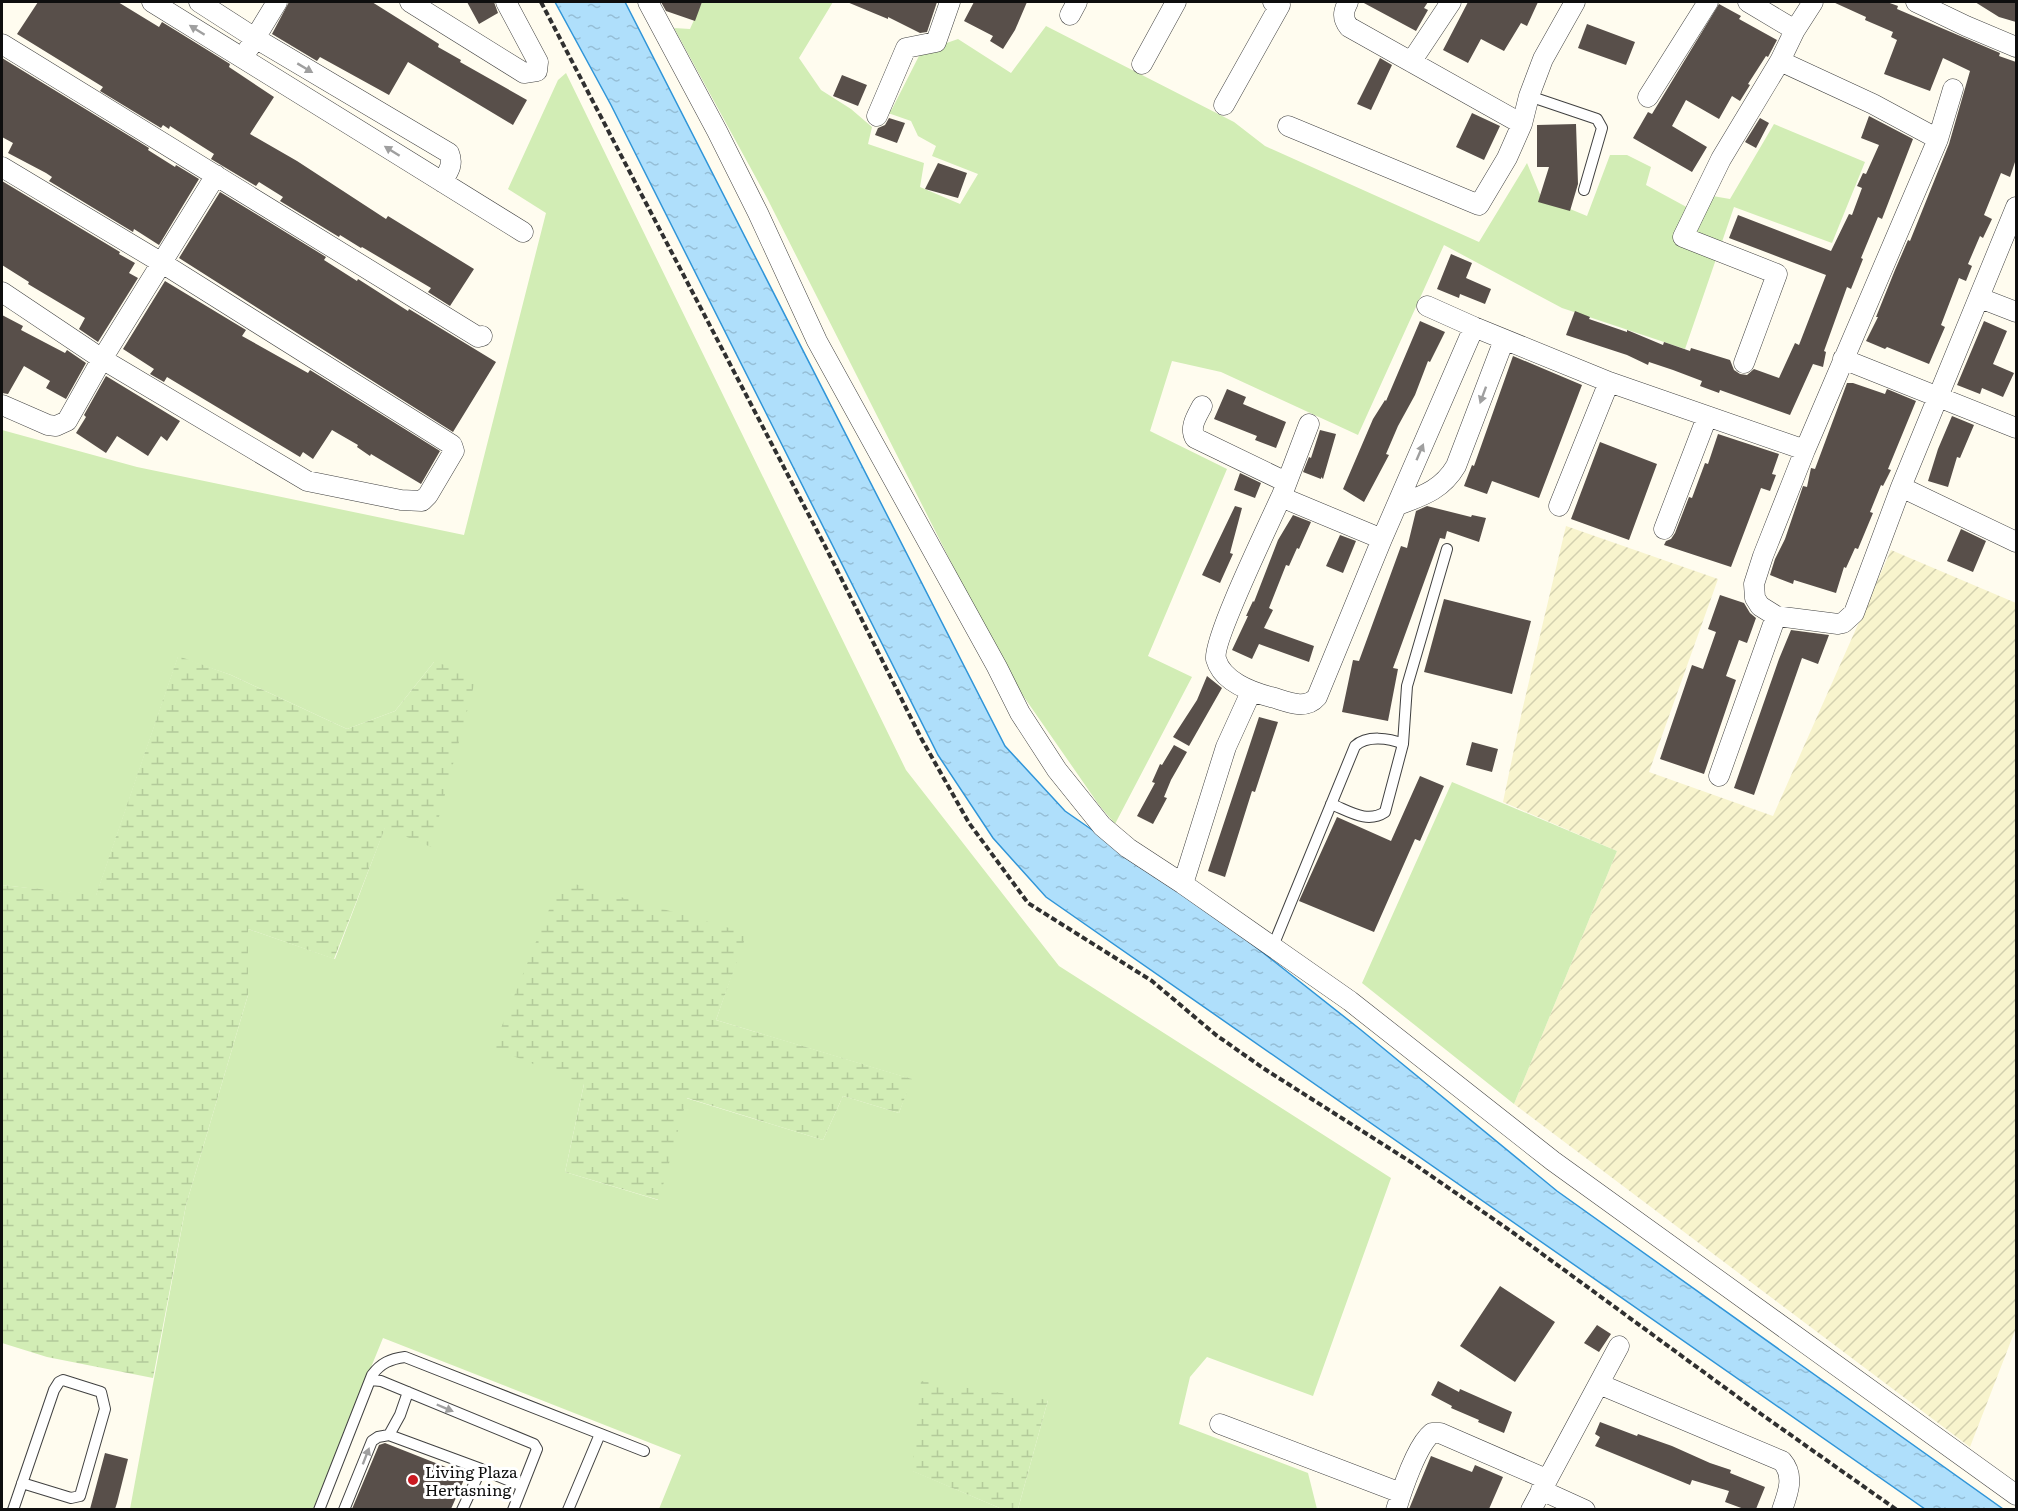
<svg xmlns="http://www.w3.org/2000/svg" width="2018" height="1511" viewBox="0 0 2018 1511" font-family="Literata,serif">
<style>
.farmland{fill:url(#farmland-furrows)}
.grass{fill:#d2edb5;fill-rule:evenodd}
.wetland{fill:url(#wetland-marsh)}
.water{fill:url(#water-ripples);stroke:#3095d8;stroke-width:1.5}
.building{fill:#584f4a}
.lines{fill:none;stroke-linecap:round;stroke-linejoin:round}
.lane-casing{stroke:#414141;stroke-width:12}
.street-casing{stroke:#414141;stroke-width:21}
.path{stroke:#303030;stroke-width:4;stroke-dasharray:6 3;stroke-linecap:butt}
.lane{stroke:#fff;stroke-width:10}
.street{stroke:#fff;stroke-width:20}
.oneway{fill:#9f9f9f}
.poi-dot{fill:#ca1a22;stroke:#fff;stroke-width:2}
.labels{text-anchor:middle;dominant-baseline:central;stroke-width:6;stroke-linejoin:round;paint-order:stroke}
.poi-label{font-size:16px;fill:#0e0e0e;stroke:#fff;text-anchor:start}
</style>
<defs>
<pattern id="farmland-furrows" width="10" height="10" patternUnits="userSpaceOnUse" patternTransform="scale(1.5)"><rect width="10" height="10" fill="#f8f4cd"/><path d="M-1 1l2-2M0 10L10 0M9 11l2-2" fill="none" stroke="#d3d0af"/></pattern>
<pattern id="wetland-marsh" width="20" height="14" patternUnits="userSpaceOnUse" patternTransform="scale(1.5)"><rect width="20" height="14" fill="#d2edb5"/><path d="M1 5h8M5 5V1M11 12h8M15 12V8" fill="none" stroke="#b3ca9a"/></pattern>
<pattern id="water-ripples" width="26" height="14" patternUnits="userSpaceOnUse" patternTransform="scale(1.5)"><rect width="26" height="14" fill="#afdffb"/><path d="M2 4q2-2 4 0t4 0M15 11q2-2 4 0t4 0" fill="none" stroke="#95bed6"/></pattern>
</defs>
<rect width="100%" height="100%" fill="#fffcef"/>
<path class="farmland" d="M1566,526l152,53 -69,193 124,44 118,-266 125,53v725l-46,119 -456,-343 103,-253 -114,-49 19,-91z"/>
<path class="grass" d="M702,2h131l-34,56 22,32 30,19 21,18 -4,17 56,19 -4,24 40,17 18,-30 -46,-18 4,-10 -18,-10 -7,-15 -23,-8 4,-4 29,-57 37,-13 53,34 35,-47 188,96 31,24 214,96 48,-79 14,34 46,19 23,-61h17l24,12 -5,18 46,25 9,-16 29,5 44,-75 91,38 -33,81 -98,-36 -49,142 -123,-41 -118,-63 -86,190 -137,-63 -49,-11 -22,70 77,38 -79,187 44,21 -77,147 -16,-19 -93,-134 -239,-473 -93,-170 16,1z
M566,73l340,697 153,196 332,212 -78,218 -106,-39 -17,20 -11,47 129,49 9,36h-299l30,-109 -135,71 89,38h-343l22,-54 -298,-117 -70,171h-183l56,-304 62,-210v-66l87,30 50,-132 45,19 4,-184 -39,49 -48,18 -116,-54 -53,-18 -82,239 -94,-11v-455l135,37 327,68 82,-322 -38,-24 50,-109zM746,933l-30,87 195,59 -12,34 -56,-17 -20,44 -137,-42 -28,102 -93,-28 19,-88z
M1452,782l165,69 -103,253 -152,-121z"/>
<path class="wetland" d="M178,656l53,19 116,54 48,-18 39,-49 43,12 -46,173 -46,-19 -51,131 -86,-30v66l-62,210 -33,173 -106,-21 -45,-14v-458l94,10z
M561,880l186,53 -31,87 196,59 -13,34 -56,-17 -20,44 -136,-42 -28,102 -94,-28 19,-88 -91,-36z
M921,1381l127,19 -30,109h-16l-90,-38z"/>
<path class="water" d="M555,2h70l380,744 60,65 158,110 138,109 196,161 446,318h-78l-879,-612 -53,-59 -55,-83 -327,-650z"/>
<path class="building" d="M38,2h80l41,25 3,-5 68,42 -1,3 45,30 -24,37 47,27 89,58 2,-3 86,53 -24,37 -22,-14 3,-4 -69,-41 -1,1 -21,-13 -1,2 -59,-36 3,-4 -24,-15 -3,4 -45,-27 3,-5 -44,-28 -1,3 -6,-4 -2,3 -61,-37 3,-4 -86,-53z
M289,2h83l67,42 -1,3 23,13 -1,2 67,38 -14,25 -105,-63 -19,33 -69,-38 -3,4 -45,-27z
M467,2h27l4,11 -19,11z
M661,2h41l-7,19 -29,-10z
M847,2h90l-10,30 -7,1 -32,-16v2z
M974,2h53l-12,28 -12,19 -13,-8 3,-5 -29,-15z
M1362,2h66l-4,6 4,2 -12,21z
M1468,2h70l-11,24 -6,-3 -17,28 -23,-12 -13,24 -25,-13z
M1833,2h54l11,4 -1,3 103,44 -1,3 17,6v97l-6,18 -9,-4 -17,42 8,4 -9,19 -3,-2 -12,28 4,2 -6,15 -7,-3 -18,47 4,2 -16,37 -42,-17 -2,2 -19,-8 12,-24h-2l19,-47 13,-30 2,1 39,-97 21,-73 -27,-13 -13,33 -46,-17 13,-34 -6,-3 2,-5 -28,-12 1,-3z
M1975,2h41v20l-17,-5z
M1719,4l22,12 -2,3 38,21 -9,17 -2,-1 -18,28 2,1 -10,16 -8,-5 -13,23 -33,-19 -14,26 35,21 -15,25 -59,-34 15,-26 4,2z
M1587,24l48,18 -9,23 -48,-17z
M2,58l147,90 -1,2 27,17 1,-2 23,14 -40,66 -25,-16 -1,3 -84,-51 3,-4 -6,-4 -38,-20 5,-10 -11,-6z
M1380,58l12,7 -21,45 -14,-6z
M842,75l25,10 -9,21 -25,-10z
M1472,113l28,13 -16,34 -28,-13z
M1869,116l44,23 -31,80 -4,-2 -17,41 2,1 -12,30 -4,-2 -23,64 2,1 -3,15 -10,-3 -23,51 -70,-25 -1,3 -19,-7 2,-5 -29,-11 -24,-8 -1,3 -21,-10 -61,-20 9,-24 15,6 -1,2 38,13v-2l36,15 1,-3 26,9 1,-3 39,12 4,10 6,4 7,1 7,-6 25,9 16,-35 4,2 27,-70 -97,-37 9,-23 93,36 18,-37 3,1 10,-27 -5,-2 6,-13 3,1 13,-29 -18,-7z
M889,118l16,5 -8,20 -22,-8 3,-7 7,-3z
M1760,118l9,5 -13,25 -11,-6z
M1576,124l2,60 -8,27 -32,-9 11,-35h-12v-42z
M938,163l29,10 -9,25 -33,-9z
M2,181l118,71 -1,2 16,9 -6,10 9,5 -40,64 -19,-13 6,-11 -57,-34 1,-2 -27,-17z
M220,192l106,65 -2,3 33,21 1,-2 50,32 1,-2 87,53 -43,70 -274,-174z
M1451,254l21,9 -6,15 25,11 -6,15 -25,-10 -1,4 -22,-9z
M165,281l81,49 -4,6 66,37 2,-3 130,81 -19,33 -50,-30 -1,2 -13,-9 1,-2 -26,-15 -19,29 -10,-7 -3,5 -133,-80 -3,5 -14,-8 4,-5 -31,-20z
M2,315l21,11 -2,4 44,23 2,-3 19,13 -20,36 -20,-11 4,-7 -26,-15 -16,28 -6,-1z
M1420,321l25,11 -15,30 -2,-1 -13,34 -17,31 -12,28 3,1 -25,47 -21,-13 30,-70 12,-19 1,1z
M1984,321l23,10 -14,33 21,9 -11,24 -21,-9 -2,6 -23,-9z
M1513,356l69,29 -43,113 -47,-17 -5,13 -23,-8 8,-21 2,1z
M106,376l74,45 -13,20 -6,-5 -13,20 -31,-20 -11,17 -30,-20 10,-16 -2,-2z
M1847,383h6l32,11 2,-5 29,12 -28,68 3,1 -8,16 -2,-1 -11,27 3,1 -15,36 -3,-1 -9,20 -2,-1 -8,26 -42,-13 -1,4 -23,-9 5,-16 10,-20 18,-53 4,1 4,-19 4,1z
M1227,389l19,8 -3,7 43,18 -10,26 -21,-8 2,-4 -43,-17z
M1952,416l22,9 -14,33 -3,-1 -9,30 -20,-6 10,-32z
M1320,430l16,4 -13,45 -2,-2v2l-18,-7 6,-15 2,1z
M1718,434l61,20 -7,20 4,1 -6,16 -9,-3 -30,79 -67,-22 2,-4 5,-2 4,-6 14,-36 3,1 13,-35 3,1z
M1600,442l57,22 -28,76 -58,-21z
M1240,473l21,10 -6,15 -21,-8z
M1235,506l7,2 -12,45 3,1 -13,29 -18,-8z
M1427,506l44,11 1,-2 14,3 -7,24 -32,-11 -2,8 -5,-1 -47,130 5,1 -10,52 -46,-9 11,-52 6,1 42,-115 6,2 9,-37z
M1293,515l18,7 -12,27 -2,-1 -8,18 -3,-1 -17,43 4,2 -9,18 50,18 -5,16 -50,-18 -7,15 -20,-9 16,-34h-2l7,-15 1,1 24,-62z
M1961,529l25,12 -13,31 -26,-11z
M1340,535l16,6 -13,32 -17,-7z
M1720,595l24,8 6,10 6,5 -9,25 -8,-3 -13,36 10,4 -32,94 -44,-15 32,-94 11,4 13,-37 -8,-3z
M1444,599l87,22 -19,73 -88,-22z
M1791,630l38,5 -11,29 -16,-6 -48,137 -20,-7 45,-129z
M1207,676l15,12 -33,58 -16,-9 24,-37z
M1259,717l19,5 -23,70 -3,-1 -27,86 -17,-6z
M1472,742l26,7 -6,23 -26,-7z
M1174,745l13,7 -16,28 -7,17 3,1 -14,26 -16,-8 18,-33 -3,-1 8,-18 2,1z
M1420,776l24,10 -24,55 -5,-2 -41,93 -75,-31 38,-84 54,24z
M1500,1286l55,36 -40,60 -55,-36z
M1597,1325l14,9 -12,18 -15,-9z
M1438,1381l21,11 1,-3 52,23 -8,21 -26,-11 1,-2 -28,-12 1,-2 -21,-11z
M1600,1422l37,14 1,-2 34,12 38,17 21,7 -1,3 35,14 -9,22h-12l-19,-7 4,-11 -37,-11 -2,5 -95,-39 5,-9 -5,-3z
M385,1443l81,32 -15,34h-99l27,-64z
M105,1453l23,6 -11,44 -2,6h-25z
M1431,1456l41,16 3,-7 28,12 -14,32h-80z"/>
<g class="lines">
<g class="lane-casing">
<path id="lane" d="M1529,96l68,23 5,9 -18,62
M1331,804c18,7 36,20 54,8l18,-68
M1273,946l82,-200c12,-11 34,-8 48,-2l4,-58 40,-137
M371,1380l10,1 153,63 3,5 -24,61
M389,1435l92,34 -19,41
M481,1469l41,17
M13,1510l41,-120 5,-8 4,-2 38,12 4,17 -25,87 -9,2 -49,-15
M319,1510l53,-135c9,-12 18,-16 33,-18l239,94
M344,1510l28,-69 6,-4 11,-2 11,-20 8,-23
M568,1510l32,-76"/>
</g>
<g class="street-casing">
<path id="street" d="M152,2l371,230
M199,2l56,36 194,115c5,12 -1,19 -7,29
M410,2l114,71 13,-2 1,-9 -32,-60
M648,2l69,129 41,82 59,128 180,326 23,46 37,57 45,56 26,22 55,36 167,117 203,160 463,334
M1348,2c-5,10 -6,16 1,25l173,97
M1748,2l47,28
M1916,2l50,24 50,21
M1070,15l7,-13
M2,44l476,293 4,-1
M249,48l28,-46
M1780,61l93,43 65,35
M1411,62l40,-60
M1142,64l34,-62
M1648,97l60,-95
M1224,105l56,-100 -7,-3
M877,116l29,-68 30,-6 14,-40
M1288,126l191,79 28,-47 15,-34 7,-28 14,-37 32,-57
M2,167l160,96 290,182 2,6 -26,44 -6,6 -21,-1 -94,-19 -205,-122 -100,-67
M1980,298l36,14
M1427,306l47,21
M1843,359l173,69
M1744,363l33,-89 -94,-37 38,-78 59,-98 15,-31 18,-28
M2,405l46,20 8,1 11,-5 35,-62 114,-184
M1202,406c-5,10 -13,21 -7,32l91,44
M1901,487l115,55
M1282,495l27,-71
M1398,505c24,-9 44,-15 58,-39l48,-126
M1559,506l50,-124
M1664,529l43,-112
M1382,539l-101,-42c-11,25 -69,144 -65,162 6,22 35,33 55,38 15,4 34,14 46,0l65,-158 92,-212 135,55 196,68 133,-311 15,-50
M1776,616l62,8 5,-1 11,-10 47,-126 115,-280
M1719,776l57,-160 -16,-10 -5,-8 -1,-14 9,-28 42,-106
M1183,884l43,-137 25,-55
M1599,1384l183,77c13,15 6,32 0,49
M1220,1424l181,69
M1541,1490l44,20
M1396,1510c6,-20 21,-65 36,-77h8l106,46
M1531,1510l88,-164"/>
</g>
<path class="path" d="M541,2l284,544 96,192 48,85 59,80 124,78 64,54 47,33 151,96 101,70 246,180 136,96"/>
<use href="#lane" class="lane"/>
<use href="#street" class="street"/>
</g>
<defs><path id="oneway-solid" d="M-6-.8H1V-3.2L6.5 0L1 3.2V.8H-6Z" transform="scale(1.5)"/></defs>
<g class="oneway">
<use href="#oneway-solid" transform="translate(197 30) rotate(-148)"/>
<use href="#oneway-solid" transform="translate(305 68) rotate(31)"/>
<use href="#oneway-solid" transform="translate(392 151) rotate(-148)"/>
<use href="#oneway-solid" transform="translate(1483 395) rotate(110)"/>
<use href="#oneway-solid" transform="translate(1420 452) rotate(-67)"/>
<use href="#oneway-solid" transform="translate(445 1408) rotate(23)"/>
<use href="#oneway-solid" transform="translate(366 1456) rotate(-69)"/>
</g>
<circle class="poi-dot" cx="413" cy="1480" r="6"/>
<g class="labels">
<g class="poi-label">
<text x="425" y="1471">Living Plaza<tspan x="425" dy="18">Hertasning</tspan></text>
</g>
</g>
<rect width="2018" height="1511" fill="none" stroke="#0e0e0e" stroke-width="6"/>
</svg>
